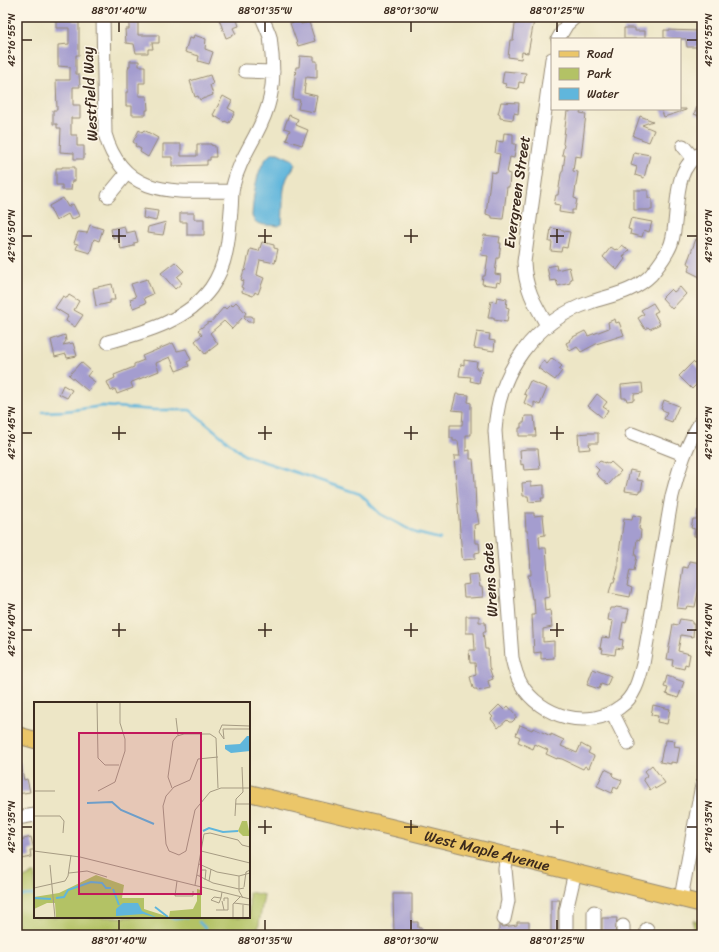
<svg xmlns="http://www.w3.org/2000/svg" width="719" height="952" viewBox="0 0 719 952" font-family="Sriracha,sans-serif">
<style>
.green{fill:#b3c265;stroke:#777642}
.water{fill:#60b6dc;stroke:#4e707d}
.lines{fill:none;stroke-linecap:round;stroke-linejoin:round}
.stream{stroke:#60b6dc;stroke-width:2.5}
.building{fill:#a49dcf}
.minor-casing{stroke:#948872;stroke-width:15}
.major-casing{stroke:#948872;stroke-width:18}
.minor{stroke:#fff;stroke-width:13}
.major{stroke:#ebc669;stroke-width:16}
.ticks{fill:none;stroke:#3b2a1e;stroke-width:1.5}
.labels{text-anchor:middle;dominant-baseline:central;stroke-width:3;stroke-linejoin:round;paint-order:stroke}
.street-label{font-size:15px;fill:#3b2a1e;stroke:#fcf5e5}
.inset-river{fill:none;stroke:#60b6dc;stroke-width:2}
.inset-road{fill:none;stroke:#a69b83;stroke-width:1}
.view{fill:#c2185b;fill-opacity:0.15;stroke:#c2185b;stroke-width:2}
.inset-edge{fill:none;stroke:#3b2a1e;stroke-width:2}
.neatline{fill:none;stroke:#3b2a1e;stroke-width:1.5}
.ticks-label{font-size:10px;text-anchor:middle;fill:#3b2a1e}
</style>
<rect width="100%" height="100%" fill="#fcf5e5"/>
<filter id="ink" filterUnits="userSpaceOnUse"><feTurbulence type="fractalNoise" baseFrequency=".025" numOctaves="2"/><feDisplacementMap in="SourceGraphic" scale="8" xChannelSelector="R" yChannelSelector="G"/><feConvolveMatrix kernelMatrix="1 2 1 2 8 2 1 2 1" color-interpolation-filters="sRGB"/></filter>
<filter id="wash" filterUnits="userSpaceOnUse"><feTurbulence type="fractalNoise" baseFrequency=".012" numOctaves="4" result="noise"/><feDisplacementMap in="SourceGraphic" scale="16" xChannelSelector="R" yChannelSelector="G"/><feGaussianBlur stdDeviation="0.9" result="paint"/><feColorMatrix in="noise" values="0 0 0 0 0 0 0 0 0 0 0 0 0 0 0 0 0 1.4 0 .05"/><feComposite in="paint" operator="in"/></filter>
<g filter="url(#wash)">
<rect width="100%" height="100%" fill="#ede6c6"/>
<path class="green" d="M35,873v44h214v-25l15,3 -7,40h-240v-54z
M693,920l9,2v13h-9z"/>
<path class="water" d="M273,153h5l15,7 2,4c-2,6 -6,9 -8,14 -6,15 -3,30 -5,45l-3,3c-10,-2 -23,2 -27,-10 1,-16 4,-55 21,-63z"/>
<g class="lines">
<path class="stream" d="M43,412l22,-1 38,-5 51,4h36l54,45 116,39 20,20 36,19 24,6
M17,896l18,-1
M169,917l6,2 12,-2
M199,922l6,6 2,7"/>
</g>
<g id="blocks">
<path class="building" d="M56,17h17v4h6v34h-3v19h3l1,13h-7v18h7v13h-9v17h6v11h7v13h-10v-6l-14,-1 1,-24h-4v-4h-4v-14h4l-1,-30h14v-13l-12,-1v-21l11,-1v-16h-13z
M129,17h9v18h21v8h-7l1,6h-5v4h-12l-2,-9 -8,-1 -1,-14h4z
M225,17h11l3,9 -6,2 3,6 -10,4 -7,-19z
M516,17h16v3l2,1 -6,32 -6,-1 -1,7 -13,-2 2,-17h3z
M300,21l1,3 8,-2 6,19 -17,5 -8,-23z
M624,28h11v3h10v8h-21z
M664,30l38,1v16h-15l-1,-8h-22z
M194,35l12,4 -1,10 8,3 -4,12 -11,-3 1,-5 -14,-4 4,-14 4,1z
M300,56l14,1v4h3v17l-11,-1 -2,16 13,3 -3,16 -16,-3 2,-9 -7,-1 3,-32h3z
M130,61h9v5h6v17h-6v13h8l1,14h-2v5h-14v-9h-6v-14h2v-22l1,-4h1z
M504,71l22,2 -2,10 -5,-1 -1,7 -13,-2 1,-3 -4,-1z
M210,75l3,9 -3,1 3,10 -13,5 -2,-4 -3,1 -5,-16z
M223,96l9,5 -4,7 7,4 -6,11 -4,-2v1l-12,-7z
M501,102l18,1 -1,11 -4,-1 -1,7 -13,-2v-4h-2z
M697,107l5,3v7l-8,-3z
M570,109h11l-1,4 6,1 -5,43 -6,-1 -2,15 5,1 -4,26 3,1 -2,11h-3v4l-13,-2 1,-7 -6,-1 2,-9h2l3,-21 2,-4 2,-15h-3l2,-10 -1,-1 4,-33 3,1z
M661,109h25v1l-22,7z
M289,115l9,4 -2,6 12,5 -6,15 -16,-5 4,-10 -6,-2z
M640,116l13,5 -11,4 12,5 -5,12 -16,-6z
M139,130l3,2 2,-2 14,8 -10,19 -8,-5 1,-3 -6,-3 1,-2 -3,-2z
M504,133l9,1v10h3l-2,14 -4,-1 -3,16 3,1 -1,13h-2l-4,32 -11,-1v-2l-6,-2 5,-42 6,1 3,-19 -5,-1 2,-12 6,1z
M163,144h18v12h16v-12h14v1l4,1 1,11h-6v3h-3v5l-35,1v-9h-9z
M634,153l5,1v-1l11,2 -6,23 -9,-3 2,-8 -6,-2z
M62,167h13v14h-3l-1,9h-9v-5h-6v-17h6z
M634,190h14v8h4v12h-18z
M63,198l5,9 5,-3 6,12 -8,4 -3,-6 -12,7 -7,-15z
M144,209l14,2 -2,10 -13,-3z
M180,213h14v6h10v16h-17v-13h-7z
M631,218l21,4 -3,10 -5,-2 -2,7 -12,-3 1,-4 -3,-1z
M166,222l-3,13 -16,-2 1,-6z
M90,225l13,4 -4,12 -5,-2 -4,14 -14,-4 2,-5 -4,-1 4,-11 9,1z
M124,226l2,7 9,-2 3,11 -4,1v3l-13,3 -3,-12 -5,1 -2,-9z
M551,228l13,2v1l6,1 -3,16 -5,-1 -1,5 -10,-1 1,-9h-3z
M484,235l16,2 -1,6h2l-2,15h-2l-2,16 6,1 -1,8 -3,-1 -1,4 -14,-2 1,-8h2l3,-20 -7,-1z
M696,239l6,1v33l-2,4 -12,-6 3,-6 -4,-2z
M262,242l12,3v3l4,1 -3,14 -15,-3 -3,15 7,3 -6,16 -3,-2 -2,4 -11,-4 1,-4 -2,-1 3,-6 -3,-1 3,-10 1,1 5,-22 9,2z
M622,245l7,5 -6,7 2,2 -8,11 -14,-13 8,-10 4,3 1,-1 2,1z
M175,262l9,9 -7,6 5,6 -7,6 -14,-16z
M556,265l1,5 12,-3 3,12 -2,1v3l-12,3 -2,-6 -6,1 -3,-14z
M147,279l6,15 -9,4 2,5 -13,5 -3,-9 6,-2 -5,-13z
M112,284l3,16h-5v3l-14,3 -3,-18z
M680,287l6,7 -14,15 -10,-11 9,-9 3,3z
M69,295l10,6 -5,9 9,5 -8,12 -9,-6 2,-5 -13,-8 8,-12 4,2z
M497,297l10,2 -1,8 3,1 -2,14 -13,-2v-2h-6l3,-17 5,1z
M236,302l10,11 -2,3h7l2,1v5h-5l-5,-5 -11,12 -8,-8 -14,12 8,11 -13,10 -10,-13 7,-6 -4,-5 11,-8 1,1 14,-16 2,2 5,-5 1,2z
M653,303l5,8 -4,2 6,11 -10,5 -2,-2 -3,2 -7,-11 6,-4 -3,-4z
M615,319l1,4 3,-1 5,13 -28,9 -15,8 -4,-5 -7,4 -4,-8 4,-2 -1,-1 4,-3 12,-6 3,5 21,-8 -1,-6z
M477,332l13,2 -1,6 6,1 -1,10 -20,-3z
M65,335l1,6 -3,4 10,-2 4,13 -10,2 -1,-4 -11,3 -4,-17z
M173,343l4,8 9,-2 5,11 -4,2 2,4 -13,5 -6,-14 -14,6 3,8 -27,11 -1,1 2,5 -16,6 -2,-5 -4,2 -4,-9 8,-4 -1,-3 20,-8v-3l10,-4 -2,-4z
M552,358l10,8 -3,3 3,2 -7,9 -17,-12 5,-7 4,3z
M464,360l13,2 -1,7h6l-3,14 -9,-2 1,-4 -12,-1 2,-12 3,1z
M81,362l10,9 -4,5 8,6 -7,9 -19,-16z
M693,362l9,9v8l-10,10 -13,-13z
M530,381l17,7 -7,17 -6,-3v6l-10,-5 3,-8 -3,-1z
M642,383l1,10 -9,1v6l-7,1 -1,-3h-4l-1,-13z
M63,385l9,5 -5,8 -8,-4z
M456,394l13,1 -1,7 3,1v32h-5v16l4,-1v9h3l2,23 1,30h1l2,12 -5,1 1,18h4l1,9 -5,1v6l-12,1 -1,-4 -8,-100h6l-2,-15h-5v-3h-3v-13h12l1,-14 -11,-1z
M597,394l10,8 -4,5 5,3 -5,8 -15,-12z
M664,400l15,6 -7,16 -8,-3 3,-7 -6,-3z
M525,416h9l2,20h-17v-8h2v-5h3z
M588,433h10v10h-9l1,6 -11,1 -1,-16z
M527,449h11l2,20 -16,1 -1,-6 -2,1 -1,-15z
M600,461l5,2v-1l4,2 2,-2 10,9 -13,14 -12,-11 3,-4 -4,-4z
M630,470l9,2 -2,8 6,1 -2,10h-2v2l-14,-2z
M531,482v4l13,-1v13h-3l1,3 -13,1 -1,-6h-5l-1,-13z
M698,510l4,1v26l-8,-1 1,-7 -4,-1 2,-9h4z
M525,513h9v3l9,-1 2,20 -6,1 1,12h6l4,49 -6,1 1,13 5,-1 2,17 -9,2v13l11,-1v17l-13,1v-7l-7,1 -2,-38h3l-1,-16h-2l-4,-24h3l-1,-21 -2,-23h-2z
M633,515l8,2 -2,12 2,1 -1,10 -3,-1 -2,17h2l-3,15 -4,-1 -3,16 5,2 -2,9 -21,-4 3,-11h2l4,-14v-9l6,-40 8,1z
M689,561l13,2v16h-1l-6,28 -8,-1 -1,3 -9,-1 6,-41 5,1z
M478,574l2,13h2l1,10 -13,1 -1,-1h-5l-1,-12 6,-1 -1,-9z
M616,607l13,2 -3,14 -3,-1 -3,17 3,1 -1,9 -6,-1 -1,7 -13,-2 1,-4 -3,-1 2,-11 8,1 3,-17 -5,-1 2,-12h5z
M466,616h13v6h6l1,10h-3l2,17h3l1,18 4,12 -5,2 2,7 -13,3v-2h-3l-1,-1 -3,-11 6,-2 -1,-12h-5l-1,-13h6l-1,-17h-8z
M680,619l12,2v3h2l-1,13 -12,-2 -3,16 12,3 -2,11 -3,-1 -1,5 -12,-3 1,-6 -6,-1 6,-35 5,1z
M593,669l18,7 -4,10 -6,-2 -2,5 -12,-4z
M667,676l17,6 -6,16 -12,-4 2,-6 -4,-1z
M499,705l5,5 4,-4 8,9v3l-4,4h-3l-2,-2 -9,8 -7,-9 2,-2 -3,-3z
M653,705l17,4 -3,15 -10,-2 1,-6 -7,-1z
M520,725l12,5 1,-2 18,8v-2l13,6 -3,6 16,7 4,-9 9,5 -2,4 6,3 -5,12 -4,-2 -2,3 -21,-10 -5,-1v1l-11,-5 2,-4 -13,-6 -2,5 -15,-7 2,-5 -4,-2z
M666,740l9,1 -1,5 6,1 -3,16 -6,-1v2l-11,-2 3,-14 1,-4h1z
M17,762h3l4,18 3,-1 3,13 -13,2z
M652,765l13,18 -10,6 -1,-2 -4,3 -7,-11 5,-4 -3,-4z
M605,769l8,4 -1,2 2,2 8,3 -4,9 -4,-2 -2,6 -15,-7z
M31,837l3,13h-4l1,7 -10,2 -1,-5 -3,1v-14z
M393,894h19v28h6v6h4l7,7h-35z
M551,900h9l-2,11v24h-7z
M602,918h15l-2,17h-13z
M517,922h12v13h-30v-10l4,2 14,-2z"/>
</g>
</g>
<g filter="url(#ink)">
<use href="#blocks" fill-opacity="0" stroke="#948872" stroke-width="1"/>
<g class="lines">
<g class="minor-casing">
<path id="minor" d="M103,17l2,117c19,66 72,57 127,57
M558,39l9,-15 8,-7
M245,71l28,1
M683,146l11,13
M702,153c-33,16 -21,62 -31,91 -4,11 -13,22 -20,31 -17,17 -39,20 -60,27 -57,19 -93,70 -96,129l17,227c2,9 4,18 9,26 19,33 68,47 99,23 14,-9 19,-27 23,-43l29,-168c7,-27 14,-52 30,-76
M108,196l19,-23
M547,325c-13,-22 -22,-37 -23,-63l28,-203
M108,342c37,-10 79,-21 103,-54 16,-23 18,-50 20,-78 1,-8 0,-16 2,-24 4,-18 13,-33 22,-50 15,-28 20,-49 17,-81 -1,-6 -1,-13 -2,-18 -2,-7 -6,-14 -8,-20
M632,434l51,20
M612,712l16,32
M17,818l18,-3
M681,898l21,-113
M504,919l4,-18 -3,-32 2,-14
M623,926v9
M647,929v6
M566,935v-24l9,-39
M594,935v-23"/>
</g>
<g class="major-casing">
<g id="major">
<path d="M17,735l18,5"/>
<path id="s1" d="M249,793l154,37 299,74"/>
</g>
</g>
<use href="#minor" class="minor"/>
<use href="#major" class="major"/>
</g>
</g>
<path class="ticks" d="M119,22v10M265,22v10M411,22v10M557,22v10M22,40h10M687,40h10M119,229v14M265,229v14M411,229v14M557,229v14M22,236h10M112,236h14M258,236h14M404,236h14M550,236h14M687,236h10M119,426v14M265,426v14M411,426v14M557,426v14M22,433h10M112,433h14M258,433h14M404,433h14M550,433h14M687,433h10M119,623v14M265,623v14M411,623v14M557,623v14M22,630h10M112,630h14M258,630h14M404,630h14M550,630h14M687,630h10M265,820v14M411,820v14M557,820v14M22,827h10M258,827h14M404,827h14M550,827h14M687,827h10M119,920v10M265,920v10M411,920v10M557,920v10"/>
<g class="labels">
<g class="street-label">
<text transform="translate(90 94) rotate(-93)">Westfield Way</text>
<text transform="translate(517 192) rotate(-82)">Evergreen Street</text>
<text transform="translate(490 580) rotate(-94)">Wrens Gate</text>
<text stroke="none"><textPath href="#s1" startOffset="245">West Maple Avenue</textPath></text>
</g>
</g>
<g transform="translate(34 702)">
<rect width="216" height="216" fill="#ede6c6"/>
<path d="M208,119h5l3,15h-7l-5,-5zM62,173l28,10 -2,13h22v11l25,8 1,-6 23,-2 4,-8v-12l4,1v28h-145l-1,-15h-8l-13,6v-12l25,-4z" fill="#b3c265"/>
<path d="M213,34h3v15l-19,2 -6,-4v-4l15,-1zM89,201h15l4,8 16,7 -15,-4 -27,2v-7z" fill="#60b6dc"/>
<path class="inset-river" d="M53,101l25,-1 9,8 33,14M169,129l6,-3 14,4 15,-1M79,187l6,16M0,196l17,1M22,196l8,-1 4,-7 23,-8 11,1 4,5h5M121,205l13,10"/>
<path class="inset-road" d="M63,0l1,56 7,7h14M142,16l2,17M216,24l-28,-1 -3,7 5,7 -1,-10h27M184,55l-20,2 -8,21 -16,7 -8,9 -3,10 3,38 3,7 10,4 7,-4 9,-41 15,-18 11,-4h29M138,86l-4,-11 5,-36 4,-5 7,-2h26l6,4 2,50M0,89h21M64,89l17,-9 10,-31v-12l-5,-16v-21M201,102h15M0,114h26l4,5 -1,12M201,114l1,-17 7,-7 -1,-25M0,149l46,6 170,42M167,149l49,12M165,162l18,8 22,4M16,163l5,53M35,171l18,-2 20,6M163,173l16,8 26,6 5,-1M166,174l1,-6h5l-1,10M143,179l-2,15h18v-5M175,179l2,-12M161,183l9,-51 6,-1 28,7 4,5 8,2M210,185l2,-15 4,-2M0,186l31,-7 3,-5 3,-21M187,196l-2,5 -8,-3 3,-3 7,1 1,-6M209,196l-4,-7v-15l11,-3M190,199v-3h4v12h-4M200,201l16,2M209,203v13M182,208h8l-2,-9M199,216v-14l7,-7"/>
<path class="view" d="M45,31h122v161h-122z"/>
<rect width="216" height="216" class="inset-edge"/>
</g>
<rect width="719" height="952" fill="none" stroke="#fcf5e5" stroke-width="44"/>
<rect x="551" y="38" width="130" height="72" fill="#fcf5e5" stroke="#afa495"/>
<rect x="559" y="51" width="20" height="6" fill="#ebc669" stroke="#afa495"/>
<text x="587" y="58" font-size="12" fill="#3b2a1e">Road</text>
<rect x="559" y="68" width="20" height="12" fill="#b3c265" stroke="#afa495"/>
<text x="587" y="78" font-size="12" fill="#3b2a1e">Park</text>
<rect x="559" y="88" width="20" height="12" fill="#60b6dc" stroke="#afa495"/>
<text x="587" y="98" font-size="12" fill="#3b2a1e">Water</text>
<rect x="22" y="22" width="675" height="908" class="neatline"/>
<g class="ticks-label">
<text x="119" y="14">88°01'40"W</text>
<text x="265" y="14">88°01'35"W</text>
<text x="411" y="14">88°01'30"W</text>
<text x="557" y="14">88°01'25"W</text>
<text transform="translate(11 40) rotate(-90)" y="4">42°16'55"N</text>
<text transform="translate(708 40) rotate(-90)" y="4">42°16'55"N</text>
<text transform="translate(11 236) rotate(-90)" y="4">42°16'50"N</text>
<text transform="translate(708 236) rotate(-90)" y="4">42°16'50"N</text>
<text transform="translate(11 433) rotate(-90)" y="4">42°16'45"N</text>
<text transform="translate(708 433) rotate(-90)" y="4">42°16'45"N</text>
<text transform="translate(11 630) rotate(-90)" y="4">42°16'40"N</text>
<text transform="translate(708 630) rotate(-90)" y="4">42°16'40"N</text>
<text transform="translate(11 827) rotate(-90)" y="4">42°16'35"N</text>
<text transform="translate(708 827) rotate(-90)" y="4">42°16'35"N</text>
<text x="119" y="944">88°01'40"W</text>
<text x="265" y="944">88°01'35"W</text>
<text x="411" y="944">88°01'30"W</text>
<text x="557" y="944">88°01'25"W</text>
</g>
</svg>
